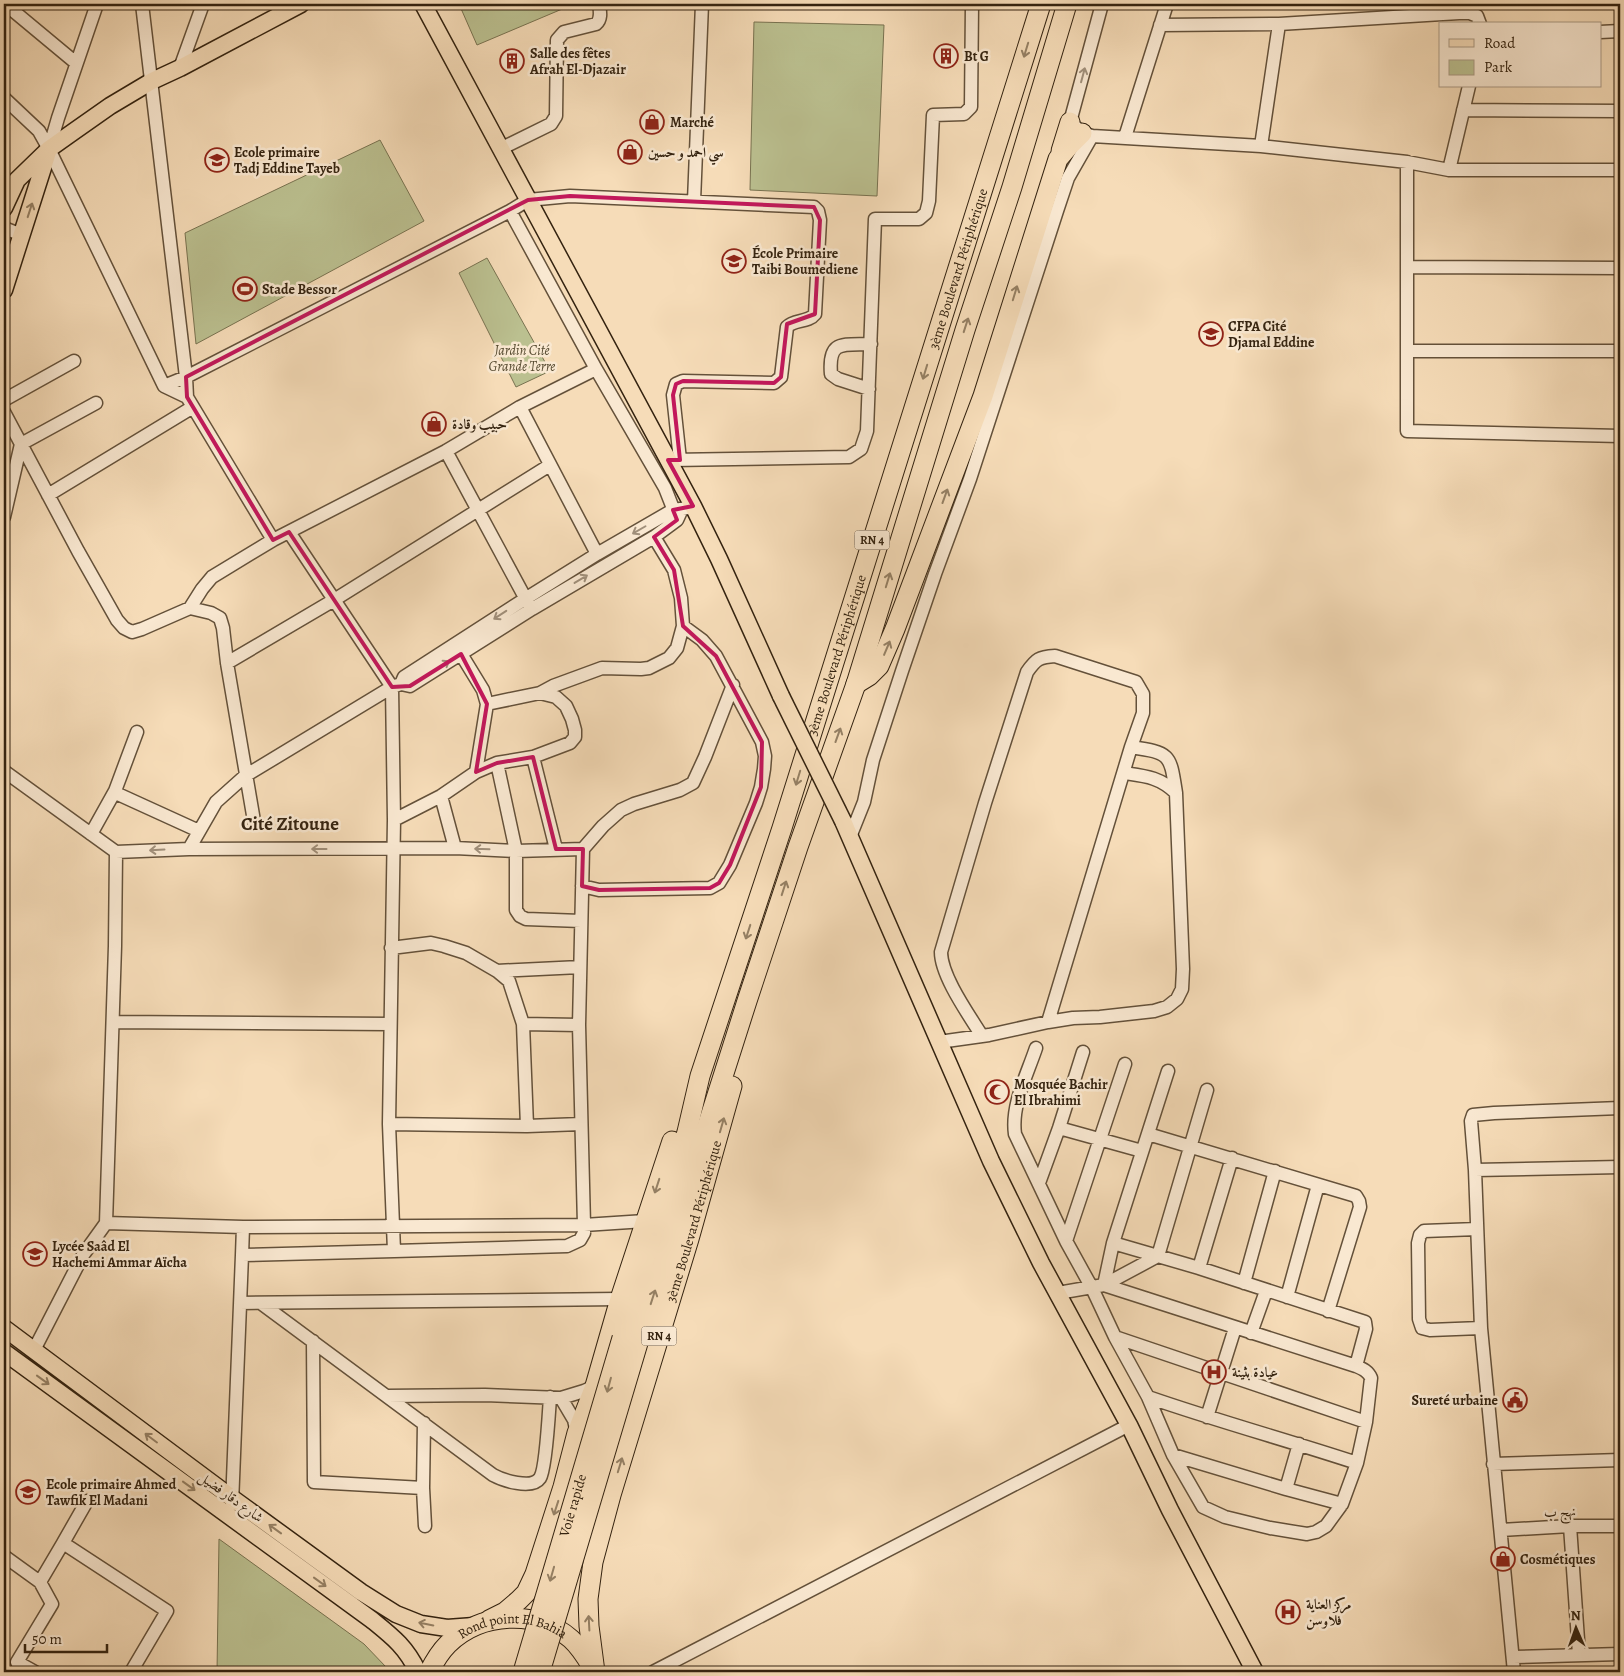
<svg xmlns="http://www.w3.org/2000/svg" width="1624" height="1676" viewBox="0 0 1624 1676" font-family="Alegreya,Amiri,serif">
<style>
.green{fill:#bbc090;stroke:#787250}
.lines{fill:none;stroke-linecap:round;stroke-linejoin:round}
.minor-casing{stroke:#64513a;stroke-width:15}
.major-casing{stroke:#342310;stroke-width:19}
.highway-casing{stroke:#342310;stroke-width:21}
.minor{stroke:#f9e8d1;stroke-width:12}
.major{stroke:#f6dcb8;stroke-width:16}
.highway{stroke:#f6dcb8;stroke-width:19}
.major-bridge-casing{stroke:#342310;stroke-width:19;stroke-linecap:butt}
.highway-bridge-casing{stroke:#342310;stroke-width:21;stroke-linecap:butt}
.major-bridge{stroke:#f6dcb8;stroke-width:16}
.highway-bridge{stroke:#f6dcb8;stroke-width:19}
.oneway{stroke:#958064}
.oneway2{stroke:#a08f7a}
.marked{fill:none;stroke:#c2185b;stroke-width:4;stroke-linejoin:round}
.labels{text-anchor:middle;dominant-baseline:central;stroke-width:5;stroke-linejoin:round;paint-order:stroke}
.shield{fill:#f9e8d1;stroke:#6f5e4a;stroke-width:1}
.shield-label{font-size:12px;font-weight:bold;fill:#342310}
.poi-label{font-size:14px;font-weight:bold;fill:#342310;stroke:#f9e8d1;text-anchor:start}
.street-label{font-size:14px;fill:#342310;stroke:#f9e8d1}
.park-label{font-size:14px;font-style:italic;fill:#564a30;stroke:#f9e8d1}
.district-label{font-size:19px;font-weight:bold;fill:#342310;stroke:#f9e8d1}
</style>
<rect width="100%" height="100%" fill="#f6dcb8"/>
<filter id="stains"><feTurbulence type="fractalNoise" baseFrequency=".004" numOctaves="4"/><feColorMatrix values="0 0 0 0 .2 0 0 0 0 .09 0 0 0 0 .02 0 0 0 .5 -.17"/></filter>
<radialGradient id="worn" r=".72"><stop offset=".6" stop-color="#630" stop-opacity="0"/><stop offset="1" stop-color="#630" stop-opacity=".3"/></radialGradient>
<path class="green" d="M459,4h115l-97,41z
M754,22l130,3 -7,171 -127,-6z
M380,140l44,81 -228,123 -11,-111z
M487,258l63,113 -34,16 -57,-114z
M219,1539l145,105 22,23 1,5h-170z"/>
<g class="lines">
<g class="minor-casing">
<path id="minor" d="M5,4l71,59
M97,4l-39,114 -9,31 115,237 23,11
M142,4l44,373 1,20 86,143
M1102,4l-32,118 12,11 10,3 169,10 146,16 42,8h171
M1160,25l119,-1 180,-11h11l7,3 3,8
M1600,32l20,-1
M180,68l23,-64
M4,98l35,33 10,18
M1463,110l157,1
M1125,137l42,-133
M1261,146l18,-122
M500,149l51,-25 5,-8 1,-76 7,-8 32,-8c6,-5 4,-13 3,-20
M1407,162v269l213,5
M1449,170l20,-84
M694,201l8,-197
M4,228l18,7
M1407,267l213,1
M1407,351h213
M596,369l69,119 11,28
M164,386l22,-9 324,-166 18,-11 42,-4 244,11 4,4 2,9 -5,94c-7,9 -21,5 -28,13l-6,50 -7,6 -91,-2 -7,3 -3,11 7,65
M869,389l-31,-10 -7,-5c-3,-35 12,-29 40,-30
M4,400l70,-39
M520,407l77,147
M4,412l74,139 39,69 7,8 8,4 10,-3 48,-21 12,-19 10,-12 61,-37 173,-89 74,-44 76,-38 -86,-158
M446,451l83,154
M672,460l177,-3 12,-8 6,-18 8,-212h44l7,-6 3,-12 4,-86 31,-1 7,-7 1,-103
M48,495l145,-88
M4,517l17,-73 75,-41
M190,608l21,5 9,5 3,10 4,35 27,158
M461,654l22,36 4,14 53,-11 13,-7 49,-18 39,1 8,-1 20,-10 8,-10 6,-22 -2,-28 -7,-28 -20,-33
M227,663l107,-63 216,-135
M401,684l3,-7 121,-78 72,-45 76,-44 15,-2
M533,757l23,92
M497,763l19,88v59l4,6 6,3 55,2
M4,771l112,81 73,-3 266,-1 61,3 67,-2
M476,772l11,-68
M1124,773c21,3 36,4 52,20
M120,795l79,36
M441,796l14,52
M394,820l47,-24 35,-24 21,-9 36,-6 37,-14 5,-6v-7l-3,-11 -6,-13 -10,-9 -16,-4
M91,834l24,-43 22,-59
M850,837l14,-35 9,-42 29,-89 33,-97 35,-95 87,-268 11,-33 24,-42
M189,849l27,-47 29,-26 147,-89 9,-3 9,2 122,-77 122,-72 23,-17 5,-11
M582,886l17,4 111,-2 9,-5 11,-18 26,-62 5,-16 3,-18 1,-13 -3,-14 -46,-86 -14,-16 -19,-14
M391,948l40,-5 13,3 22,7 31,18 12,10 14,43 4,102
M497,971l83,-4
M113,1022l277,2
M523,1024l56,1
M982,1036c-13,-21 -41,-60 -41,-84l44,-149 42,-131c9,-13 12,-15 28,-16l81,26 7,12v19l-12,34 -83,275
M939,1042l50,-7 59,-13 25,-4 27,-1 54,-6 13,-4 10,-8 5,-10 1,-20 -7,-176c-6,-39 -5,-40 -45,-46
M1036,1048c-9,27 -25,57 -21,86l51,107 26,47 23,49 33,60 25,58 30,52 22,10 45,11 37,6 9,-2 10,-6 16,-22 15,-41 9,-41 5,-44c-3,-7 -8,-9 -15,-12l-252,-81 9,-42 55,-172
M389,1124l138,2 54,-2
M1059,1128l83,23
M1148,1134l208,62 3,5 1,6 -32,104
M1475,1170l145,-3
M1039,1183l20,-55 24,-76
M106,1223l137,4 341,-2 61,-4
M1477,1229l-53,2 -4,4 -2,8 1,76 3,9 8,2 51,-2
M1066,1241l59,-177
M1113,1243l86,25 166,54 1,7 -10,37
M394,1251l173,-5 13,-6 4,-7v-8l-5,-200 4,-176 20,-23 18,-16 13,-6 46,-14 13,-7 12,-26 28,-72
M242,1255l1,-28
M1199,1268l33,-110
M1244,1283l31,-112
M1058,1293l46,-8 54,-29 49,-166
M1287,1297l31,-112
M240,1303l380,-4
M262,1304l231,171c9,5 39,15 47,3 6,-9 9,-67 10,-81
M1251,1333l15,-42
M1115,1337l251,85
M313,1341l1,141 109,6
M34,1350l49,-95 23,-32 9,-277 1,-94
M387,1396l98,-1 76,3 23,-7 11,-5
M1148,1397c69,24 139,43 209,66
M561,1398l13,22 3,13
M1207,1417l28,-89
M424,1423l-1,65 2,38
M1173,1455l113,34 56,15
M1493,1464l127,-4
M1286,1489l13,-45
M232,1504l10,-249 152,-4 -5,-127 5,-304 -2,-133 -103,-155
M1570,1526l9,128
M1501,1530l69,-4h50
M63,1543l24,-42
M4,1556l36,26 12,22 -35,58 18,10
M40,1582l23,-39 104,68 -36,61
M1513,1657l107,-3
M653,1672l476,-247
M1514,1672l-33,-344 -6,-158 -4,-49 2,-6 21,-2 126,-5"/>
</g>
<g class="major-casing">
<path id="major" d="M423,4l270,502 26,53 62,137
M4,208l13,-28 32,-31 24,-17 37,-26 42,-25 28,-13 121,-64
M4,290l44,-138
M843,821l148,340 50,102 88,162 41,85 85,162
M4,1328l228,170 129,94 35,22 25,10 26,4 27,-2
M4,1352l368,268c21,17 34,27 46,52"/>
</g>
<g class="highway-casing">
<g id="highway">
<path d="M1061,151l9,-29"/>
<path d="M856,684l13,-8 10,-10 16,-37 88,-233 75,-237 11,-13 13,-13"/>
<path id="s1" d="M622,1338l39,-116 26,-90 13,-56 82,-248 259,-824"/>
<path d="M638,1343l109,-342 51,-154 58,-163 109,-354 47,-143 55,-183"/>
<path d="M489,1620l16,-8 14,-12 7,-7 9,-19 28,-87 14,-54 18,-47 25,-87 52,-158"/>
<path id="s2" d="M429,1672c5,-10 11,-20 19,-28 33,-32 89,-35 123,-5 9,8 15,18 21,28"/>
<path id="s3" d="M595,1672l-6,-46 -1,-27 5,-37 18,-67 78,-256 43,-153"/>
</g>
</g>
<use href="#minor" class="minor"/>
<use href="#major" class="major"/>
<use href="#highway" class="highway"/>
<g class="major-bridge-casing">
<path id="major-bridge" d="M781,696l62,125"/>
</g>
<g class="highway-bridge-casing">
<g id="highway-bridge">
<path id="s4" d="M523,1672l99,-334"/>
<path d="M540,1672l98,-329"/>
</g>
</g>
<use href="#major-bridge" class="major-bridge"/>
<use href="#highway-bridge" class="highway-bridge"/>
</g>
<defs><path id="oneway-shaft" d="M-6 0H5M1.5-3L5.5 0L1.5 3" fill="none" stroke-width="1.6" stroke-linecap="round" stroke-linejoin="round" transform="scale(1.25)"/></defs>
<g class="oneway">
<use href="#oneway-shaft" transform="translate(1026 50) rotate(107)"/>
<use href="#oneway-shaft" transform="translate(30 210) rotate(-72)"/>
<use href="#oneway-shaft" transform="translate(1015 293) rotate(-73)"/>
<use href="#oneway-shaft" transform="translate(966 325) rotate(-72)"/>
<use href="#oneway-shaft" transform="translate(925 372) rotate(107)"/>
<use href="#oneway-shaft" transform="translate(945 496) rotate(-70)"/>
<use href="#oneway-shaft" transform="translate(888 580) rotate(-73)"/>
<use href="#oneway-shaft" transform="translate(887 648) rotate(-67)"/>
<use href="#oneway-shaft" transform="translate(838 735) rotate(-70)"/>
<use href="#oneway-shaft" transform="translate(798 778) rotate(107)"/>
<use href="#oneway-shaft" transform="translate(784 888) rotate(-72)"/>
<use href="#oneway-shaft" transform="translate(748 932) rotate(108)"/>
<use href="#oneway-shaft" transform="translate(722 1125) rotate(-74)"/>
<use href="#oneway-shaft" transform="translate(657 1186) rotate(108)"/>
<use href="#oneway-shaft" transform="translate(653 1297) rotate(-72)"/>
<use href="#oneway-shaft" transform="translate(43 1380) rotate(36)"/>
<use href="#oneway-shaft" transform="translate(609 1385) rotate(105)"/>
<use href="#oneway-shaft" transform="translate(151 1438) rotate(-143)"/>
<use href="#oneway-shaft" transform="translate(620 1465) rotate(-73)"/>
<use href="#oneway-shaft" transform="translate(189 1486) rotate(36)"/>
<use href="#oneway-shaft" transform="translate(556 1508) rotate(108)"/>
<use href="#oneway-shaft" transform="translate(275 1529) rotate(-144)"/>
<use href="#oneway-shaft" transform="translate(552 1574) rotate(106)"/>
<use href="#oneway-shaft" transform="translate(320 1582) rotate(36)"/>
<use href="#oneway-shaft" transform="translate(589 1623) rotate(-93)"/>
<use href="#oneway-shaft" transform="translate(426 1624) rotate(-169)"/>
</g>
<g class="oneway2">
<use href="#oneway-shaft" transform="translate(1083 75) rotate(-75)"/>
<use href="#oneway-shaft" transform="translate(639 530) rotate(150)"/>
<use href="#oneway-shaft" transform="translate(581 579) rotate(-31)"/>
<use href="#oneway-shaft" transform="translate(500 615) rotate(147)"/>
<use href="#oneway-shaft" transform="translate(443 665) rotate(-32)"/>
<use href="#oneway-shaft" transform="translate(319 849) rotate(-180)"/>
<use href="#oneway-shaft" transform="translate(482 849) rotate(-178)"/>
<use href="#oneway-shaft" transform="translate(157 850) rotate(177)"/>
</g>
<path class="marked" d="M570,196l244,11 6,13 -5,94 -28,10 -6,53 -7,6 -91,-2 -7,3 -3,11 7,65h-12l25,46 -20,4 4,10 -23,17 20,33 9,56 33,30 46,86 -1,45 -31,78 -11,18 -9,5 -111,2 -17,-4 1,-37h-27l-23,-92 -36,6 -21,9 11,-68 -26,-50 -51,32 -18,1 -103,-155 -16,8 -86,-143 -1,-20 342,-177z"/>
<defs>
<g id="building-ring" transform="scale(1.25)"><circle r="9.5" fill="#f9e8d1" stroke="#8f2418" stroke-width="1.5"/><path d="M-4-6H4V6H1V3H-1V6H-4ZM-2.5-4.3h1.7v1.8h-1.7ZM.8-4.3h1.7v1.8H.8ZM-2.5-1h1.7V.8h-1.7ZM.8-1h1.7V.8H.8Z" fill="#8f2418"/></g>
<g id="shop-ring" transform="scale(1.25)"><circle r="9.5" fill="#f9e8d1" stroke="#8f2418" stroke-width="1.5"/><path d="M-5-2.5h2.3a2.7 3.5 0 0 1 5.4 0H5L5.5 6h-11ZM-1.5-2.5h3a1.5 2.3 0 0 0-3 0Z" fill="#8f2418"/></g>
<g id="school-ring" transform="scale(1.25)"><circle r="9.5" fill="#f9e8d1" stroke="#8f2418" stroke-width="1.5"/><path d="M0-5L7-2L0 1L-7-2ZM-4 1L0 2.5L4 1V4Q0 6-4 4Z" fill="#8f2418"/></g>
<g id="stadium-ring" transform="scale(1.25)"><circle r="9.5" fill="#f9e8d1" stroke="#8f2418" stroke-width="1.5"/><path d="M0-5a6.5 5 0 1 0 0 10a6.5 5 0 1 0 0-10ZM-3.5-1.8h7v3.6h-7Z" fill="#8f2418"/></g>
<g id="university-ring" transform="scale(1.25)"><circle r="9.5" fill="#f9e8d1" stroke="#8f2418" stroke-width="1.5"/><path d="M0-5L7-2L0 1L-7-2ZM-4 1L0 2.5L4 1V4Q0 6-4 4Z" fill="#8f2418"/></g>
<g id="mosque-ring" transform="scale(1.25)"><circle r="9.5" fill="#f9e8d1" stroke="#8f2418" stroke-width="1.5"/><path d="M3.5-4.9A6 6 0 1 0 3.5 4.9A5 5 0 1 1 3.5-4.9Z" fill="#8f2418"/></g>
<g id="hospital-ring" transform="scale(1.25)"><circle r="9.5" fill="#f9e8d1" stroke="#8f2418" stroke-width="1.5"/><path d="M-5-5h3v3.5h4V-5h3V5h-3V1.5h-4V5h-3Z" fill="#8f2418"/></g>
<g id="civic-ring" transform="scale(1.25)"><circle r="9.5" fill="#f9e8d1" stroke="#8f2418" stroke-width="1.5"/><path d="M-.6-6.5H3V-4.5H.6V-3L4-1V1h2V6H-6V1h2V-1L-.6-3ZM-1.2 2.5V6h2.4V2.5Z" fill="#8f2418"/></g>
</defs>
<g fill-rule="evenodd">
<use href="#building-ring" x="946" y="56"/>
<use href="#building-ring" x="512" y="61"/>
<use href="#shop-ring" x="652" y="122"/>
<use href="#shop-ring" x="630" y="152"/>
<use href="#school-ring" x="217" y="160"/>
<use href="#school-ring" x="734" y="261"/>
<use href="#stadium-ring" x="245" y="289"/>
<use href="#university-ring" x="1211" y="334"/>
<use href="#shop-ring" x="434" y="424"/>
<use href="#mosque-ring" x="997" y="1092"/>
<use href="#school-ring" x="35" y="1254"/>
<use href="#hospital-ring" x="1214" y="1372"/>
<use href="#civic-ring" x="1515" y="1400"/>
<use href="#school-ring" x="28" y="1492"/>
<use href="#shop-ring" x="1503" y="1559"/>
<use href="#hospital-ring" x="1288" y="1612"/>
</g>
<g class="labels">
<g class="shield">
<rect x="854.5" y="530.5" width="35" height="19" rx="4"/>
<rect x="641.5" y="1326.5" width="35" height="19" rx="4"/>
</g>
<g class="shield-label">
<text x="872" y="540">RN 4</text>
<text x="659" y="1336">RN 4</text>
</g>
<g class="poi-label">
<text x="530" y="53">Salle des fêtes<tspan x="530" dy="16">Afrah El-Djazair</tspan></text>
<text x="964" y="56">Bt G</text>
<text x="670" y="122">Marché</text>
<text x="234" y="152">Ecole primaire<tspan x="234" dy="16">Tadj Eddine Tayeb</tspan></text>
<text x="648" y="152">سي احمد و حسين</text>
<text x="752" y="253">École Primaire<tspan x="752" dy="16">Taibi Boumediene</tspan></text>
<text x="262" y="289">Stade Bessor</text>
<text x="1228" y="326">CFPA Cité<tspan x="1228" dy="16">Djamal Eddine</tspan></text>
<text x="452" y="424">حبيب وقادة</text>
<text x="1014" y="1084">Mosquée Bachir<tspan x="1014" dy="16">El Ibrahimi</tspan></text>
<text x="52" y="1246">Lycée Saâd El<tspan x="52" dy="16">Hachemi Ammar Aïcha</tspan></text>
<text x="1232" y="1372">عيادة بثينة</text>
<text x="1498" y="1400" text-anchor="end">Sureté urbaine</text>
<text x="46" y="1484">Ecole primaire Ahmed<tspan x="46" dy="16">Tawfik El Madani</tspan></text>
<text x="1520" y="1559">Cosmétiques</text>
<text x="1306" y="1604">مركز العناية<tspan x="1306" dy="16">فلاوسن</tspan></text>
</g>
<g class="street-label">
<text stroke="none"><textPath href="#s1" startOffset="1121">3ème Boulevard Périphérique</textPath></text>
<text stroke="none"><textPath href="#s1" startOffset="716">3ème Boulevard Périphérique</textPath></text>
<text stroke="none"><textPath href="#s3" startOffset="466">3ème Boulevard Périphérique</textPath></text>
<text transform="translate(231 1497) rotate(36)">شارع دقار فضيل</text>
<text stroke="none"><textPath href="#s4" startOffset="174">Voie rapide</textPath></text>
<text transform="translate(1560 1512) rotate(-2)">نهج ب</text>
<text stroke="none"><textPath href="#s2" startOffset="105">Rond point El Bahia</textPath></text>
</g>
<g class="park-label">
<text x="522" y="350">Jardin Cité<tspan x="522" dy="16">Grande Terre</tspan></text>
</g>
<g class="district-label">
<text x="290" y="824">Cité Zitoune</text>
</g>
</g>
<rect width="1624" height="1676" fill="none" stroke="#f6dcb8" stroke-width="20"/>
<rect x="5" y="5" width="1614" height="1666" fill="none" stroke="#342310" stroke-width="2.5"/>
<rect x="10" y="10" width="1604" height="1656" fill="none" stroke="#342310"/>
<rect x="1439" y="22" width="162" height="65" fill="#f9e8d1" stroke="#aa9984"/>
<rect x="1449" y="39" width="25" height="8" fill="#f6dcb8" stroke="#aa9984"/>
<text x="1484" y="48" font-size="15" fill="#342310">Road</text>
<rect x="1449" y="60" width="25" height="15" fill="#bbc090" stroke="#aa9984"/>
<text x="1484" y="72" font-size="15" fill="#342310">Park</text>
<g transform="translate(1576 1628) rotate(358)" stroke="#f9e8d1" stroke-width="4" paint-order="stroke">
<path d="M0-4L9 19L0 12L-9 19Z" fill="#342310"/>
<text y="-8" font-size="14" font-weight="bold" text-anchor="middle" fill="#342310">N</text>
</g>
<path d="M25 1644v8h82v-8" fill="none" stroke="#342310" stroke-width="2.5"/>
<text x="32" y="1644" font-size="15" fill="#342310" stroke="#f9e8d1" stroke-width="4" paint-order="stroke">50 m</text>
<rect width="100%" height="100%" filter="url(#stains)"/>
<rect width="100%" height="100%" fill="url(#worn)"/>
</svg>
